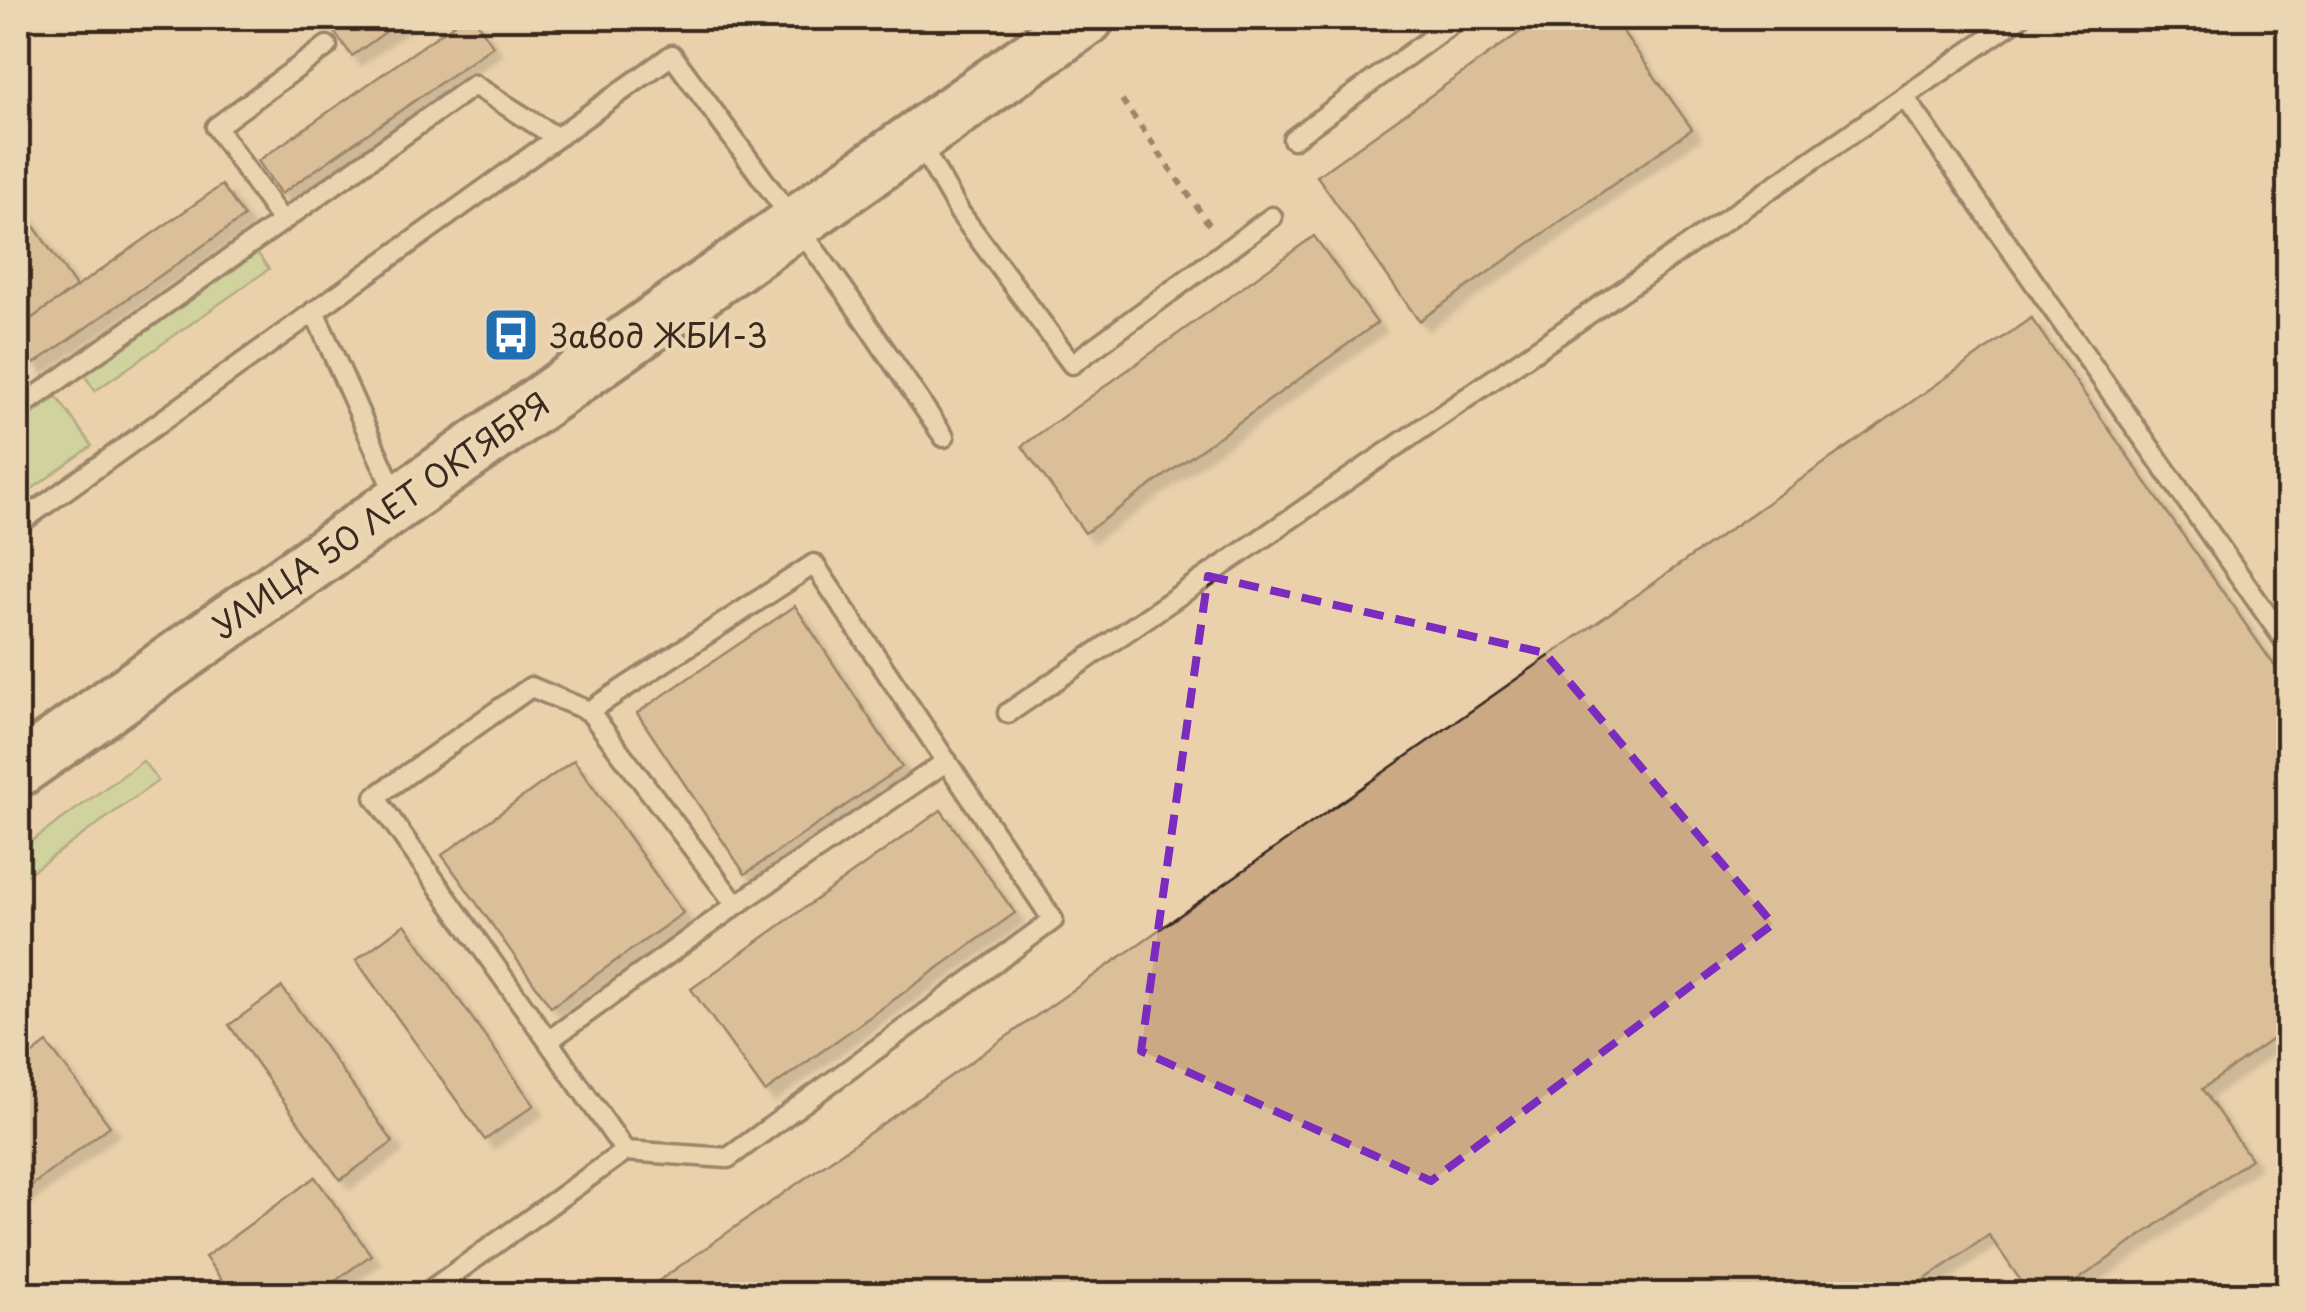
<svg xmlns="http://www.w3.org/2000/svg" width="2306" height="1312" viewBox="0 0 2306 1312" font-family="'Playpen Sans',sans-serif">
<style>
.green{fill:#b3d590;stroke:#778057;stroke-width:2.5}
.building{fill:#caa984;stroke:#3b2a1e;stroke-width:2.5;filter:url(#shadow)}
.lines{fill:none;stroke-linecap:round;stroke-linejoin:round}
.service-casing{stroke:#3b2a1e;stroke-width:25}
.secondary-casing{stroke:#3b2a1e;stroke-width:60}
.path{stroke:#3b2a1e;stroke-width:6;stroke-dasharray:8 8;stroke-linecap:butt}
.service{stroke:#ebd6b4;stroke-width:18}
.secondary{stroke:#ebd6b4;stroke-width:52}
.marked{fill:none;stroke:#7b2cbf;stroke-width:8;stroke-dasharray:20 12;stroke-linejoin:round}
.labels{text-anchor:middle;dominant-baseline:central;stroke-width:8;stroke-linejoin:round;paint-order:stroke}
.poi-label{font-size:32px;fill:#3b2a1e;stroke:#ebd6b4;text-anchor:start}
.street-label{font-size:32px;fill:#3b2a1e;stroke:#ebd6b4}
</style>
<defs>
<filter id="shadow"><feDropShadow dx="9" dy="9" stdDeviation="2.5" flood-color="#0004"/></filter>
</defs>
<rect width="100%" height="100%" fill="#ead1ac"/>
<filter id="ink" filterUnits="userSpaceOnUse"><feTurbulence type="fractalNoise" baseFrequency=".01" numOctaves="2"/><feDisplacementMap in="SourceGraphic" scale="20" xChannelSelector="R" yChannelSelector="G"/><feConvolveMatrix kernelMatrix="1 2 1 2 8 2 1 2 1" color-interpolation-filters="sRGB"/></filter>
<g filter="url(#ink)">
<path class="green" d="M256,251l13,18 -174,122 -12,-18z
M57,397l35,49 -74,53v-74z
M143,761l15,20 -140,100v-30z"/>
<path class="building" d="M324,18h81l-53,38z
M463,18h11l19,28 -212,148 -23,-33z
M1540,18h73l79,111 -273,192 -102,-145z
M222,185l22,32 -210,147 -16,-23v-13z
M18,203l58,84 -58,41z
M1314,236l63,87 -292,210 -63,-87z
M2031,318l257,367v343l-86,61 49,70 -193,135h-28l-41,-59 -85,59h-1264z
M795,606l107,161 -157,107 -108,-161z
M574,760l109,153 -132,94 -109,-152z
M941,810l74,103 -250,179 -74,-103z
M405,924l129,181 -49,35 -129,-180z
M282,987l111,155 -53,38 -111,-155z
M47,1043l63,83 -92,70v-131z
M315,1177l56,78 -54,39h-85l-27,-37z"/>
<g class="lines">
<g class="service-casing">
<path id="service" d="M1905,98l383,547
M1293,139l166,-121
M919,142l41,71 112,151 200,-147
M282,221l-66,-94 111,-81
M314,311l82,185
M18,409l456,-324 82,52
M18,524l654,-469 172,235 100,147
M1008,713l1011,-695
M736,905l211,-144
M548,1041l-173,-244 156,-110 58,24
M425,1294l200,-143 103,7 325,-238 -239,-356 -225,147 147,194 -188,136 77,110"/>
</g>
<g class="secondary-casing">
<path id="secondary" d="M18,770l1069,-752"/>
</g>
<path class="path" d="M1122,100l91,130"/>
<use href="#service" class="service"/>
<use href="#secondary" class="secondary"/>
</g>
</g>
<path d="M0 0H2306V1312H0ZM1208,576l337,77 228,271 -342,257 -290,-130z" fill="#ead1ac" fill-opacity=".55" fill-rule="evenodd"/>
<path class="marked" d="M1208,576l337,77 228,271 -342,257 -290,-130z"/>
<defs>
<g id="bus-square" transform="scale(2.875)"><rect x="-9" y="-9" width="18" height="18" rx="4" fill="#1f6fb2" stroke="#ebd6b4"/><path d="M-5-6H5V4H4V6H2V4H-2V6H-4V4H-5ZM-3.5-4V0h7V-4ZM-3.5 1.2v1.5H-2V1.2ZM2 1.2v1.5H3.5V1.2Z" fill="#fff"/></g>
</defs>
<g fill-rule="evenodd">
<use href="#bus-square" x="511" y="335"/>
</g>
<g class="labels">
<g class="poi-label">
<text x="550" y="335">Завод ЖБИ-3</text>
</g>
<g class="street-label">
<text transform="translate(380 514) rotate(-35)">УЛИЦА 50 ЛЕТ ОКТЯБРЯ</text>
</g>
</g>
<rect width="2306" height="1312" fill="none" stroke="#ebd6b4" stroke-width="60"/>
<rect x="30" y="30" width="2246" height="1252" fill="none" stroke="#3b2a1e" stroke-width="4" filter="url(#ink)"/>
</svg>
